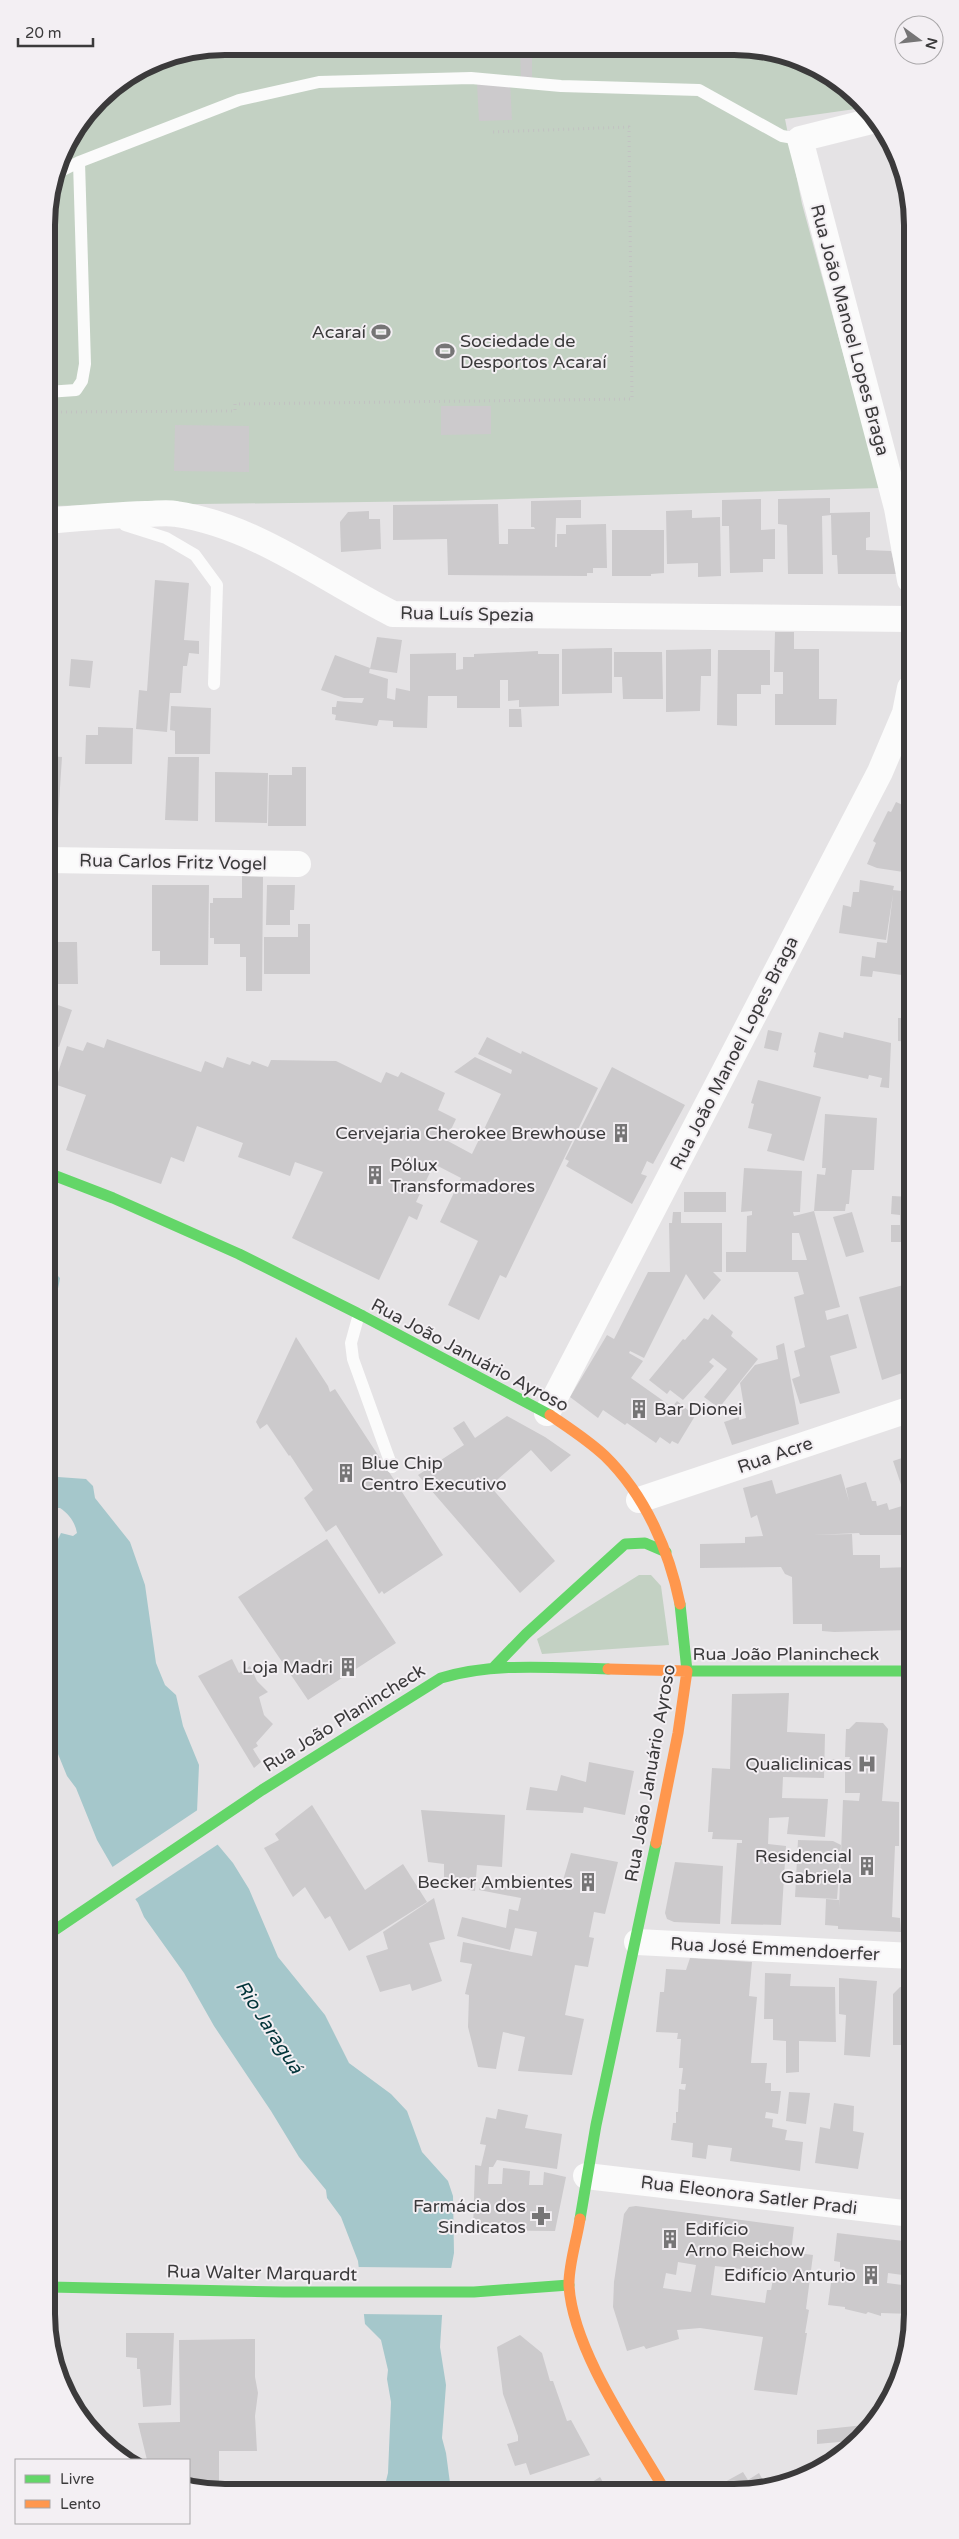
<svg xmlns="http://www.w3.org/2000/svg" width="959" height="2539" viewBox="0 0 959 2539" font-family="'Varela Round',sans-serif">
<style>
.green{fill:#c3d1c3}
.water{fill:#a5c7cb}
.pier{fill:#e5e3e5}
.building{fill:#cccacc;fill-rule:evenodd}
.lines{fill:none;stroke-linecap:round;stroke-linejoin:round}
.path{stroke:#c2c2c2;stroke-width:3;stroke-dasharray:1 4;stroke-linecap:butt}
.lane{stroke:#fbfbfb;stroke-width:12}
.street{stroke:#fbfbfb;stroke-width:26}
.fast{stroke:#63d668;stroke-width:11}
.slow{stroke:#ff974d;stroke-width:11}
.labels{text-anchor:middle;dominant-baseline:central;stroke-width:4;stroke-linejoin:round;paint-order:stroke}
.street-label{font-size:18px;fill:#3b3a3b;stroke:#f3eff3}
.poi-label{font-size:18px;fill:#3b3a3b;stroke:#f3eff3;text-anchor:end}
.water-label{font-size:19px;font-style:italic;fill:#003338;stroke:#f3eff3}
.rim{fill:none;stroke:#3b3a3b;stroke-width:6}
</style>
<rect width="100%" height="100%" fill="#e5e3e5"/>
<path class="green" d="M225,46l419,3 135,4 44,17 30,23 2,16 -70,10 17,85 78,284 -438,13 -395,5v-293l18,-67 42,-55 50,-31z
M639,1575h12l10,11 8,59 -127,9 -5,-15z"/>
<path class="water" d="M48,1272l7,1 5,5c-1,7 -3,14 -4,20 0,12 2,20 -2,32l-4,2 -2,7z
M58,1477l28,2 7,7 2,12 35,44 15,43 11,78 9,22 11,10 7,31 16,39 -2,47 16,27 20,24 16,26 29,68 47,58 24,48 42,31 16,17 15,41 26,29 5,15 1,57 -12,63 -2,31 6,38 -4,53 4,15 4,30 -2,6h-64l4,-16 3,-71 -4,-23 1,-9 -7,-30 -16,-16 -7,-63 -17,-44 -14,-19 -1,-8 -27,-33 -28,-46 -57,-85 -30,-53 -40,-56 -6,-14 -26,-37 -15,-26 -21,-52 -9,-12 -9,-22 -9,-14v-205l8,6 4,-8 12,3 4,-3c-2,-11 -8,-19 -17,-25h-4v-7l-6,5 -2,-27z"/>
<path class="pier" d="M199,1809l3,9 18,25 -86,57 -23,-32z
M356,2267l98,1 -9,47 -85,-1z"/>
<path class="building" d="M520,48h12v32h-11z
M510,82l2,38 -33,1 -2,-37z
M441,406h50v28l-50,1z
M175,425l74,1v46l-75,-1z
M830,498v15l40,-1v25l-4,1v12l25,1 6,23h-59l-1,-19h-5l-1,-40 -9,1 1,58h-35l-1,-49 -9,-1v-25z
M761,499v31l14,-1v30h-12v13l-33,1 -1,-47h-7v-26z
M581,500v18h-25l-1,29h2v-13h9v-9l40,-1 1,44h-14v5h-6v3l-139,-1 -1,-36 -54,1v-35l105,-1 1,40h9v-15h27l-1,-2h-3v-26z
M692,510v8l28,-1 1,59 -23,1v-14l-31,1 -1,-53z
M369,511v8h11l1,30 -40,3 -1,-30 8,-10z
M612,530h52v43l-13,1v2h-39z
M155,580l34,3 -5,57 15,1v13l-10,-1 -2,13h-4l-2,27h-11l-3,39 -31,-3 3,-39 8,1z
M775,632h19v17h25v50h18l-1,26h-61v-31h8v-22h-9z
M377,637l25,3 -5,33 -27,-4z
M612,648v45l-50,1v-45z
M711,649v27h-10l-1,35 -34,1v-62z
M718,650h52v35h-9v9h-24v32l-20,-1z
M538,651v3h21v52l-40,1v-7l-11,1v-21h-8v28h-43v-12h-29l-1,32 -34,-1v-6l-14,-1 -2,6 -42,-6 1,-5 -4,-1v-7h4l1,-6 25,2 2,-5h-20l-23,-8 14,-35 35,13 -1,5 19,6 -1,19 8,2 1,-12 14,3v-37l46,-1v17l7,-1v-12h11v-3z
M614,652h48l1,47h-40l-1,-22h-8z
M71,659l22,2 -3,27 -21,-2z
M171,706l40,2 -1,46h-35v-23l-5,-1z
M509,709h12l1,18h-13z
M98,727l35,1 -1,36h-47l1,-29h12z
M47,756l15,1 -4,62h-10z
M168,757h31l-1,64 -33,-1z
M292,767h14v59h-38l1,-51h23z
M215,772l53,1 -1,50 -52,-1z
M896,802l9,4 5,-2v69l-33,-5 -10,-4 9,-21 -3,-2 15,-30 3,1z
M242,876l21,1 -1,114h-16v-34h-6v-13h-26v-6h-4v-35h3v-5h29z
M860,880l34,6 -1,4 17,2 -1,84 -36,-5 -1,6 -12,-1 2,-20 13,2 2,-16 10,1 6,-49 -7,46 -47,-7 4,-28 8,2 2,-15h6z
M152,885h57l-1,80h-48v-14h-8z
M267,885h28l-1,25h-4v15h-24z
M298,924h12v50h-46v-37h34z
M48,942h29l1,42h-30z
M908,997h2l1,45 -13,-1v-23h8z
M55,1004l17,6 -13,37 -11,-4v-20z
M768,1030l14,3 -4,18 -14,-3z
M819,1032l24,6 1,-6 47,11 -2,45 -9,-1 2,-9 -13,-3 -1,4 -55,-12 3,-14 -2,-1z
M487,1037l34,17 1,-3 76,37 -92,190 -6,-3 -21,45 -31,-15 30,-64 -38,-19 21,-44 -27,-14 -18,38 7,3 -6,15 -8,-4 -30,64 -87,-42 31,-66 -28,-10 -5,14 -52,-19 5,-14 -46,-17 -13,36 -13,-5 -10,27 -95,-34 20,-55 -32,-11 13,-38 16,5 4,-9 17,6 3,-9 94,33 4,-11 18,7 4,-11 23,8 2,-4 16,6 3,-7 65,1 45,22 5,-11 12,5 3,-5 44,21 -7,17 18,9 -10,21 26,14 29,-60 -47,-22 21,-15 36,17 1,-4 -34,-16z
M612,1067l73,38 -32,59 -6,-3 -6,13 6,2 -15,28 -66,-38 3,-5 -4,-2z
M758,1080l63,17 -17,64 -37,-10 5,-17 -24,-6 6,-24 -3,-1z
M825,1114l52,4 -3,52h-22l-3,34h-3l-1,7h-31l3,-37 8,1 1,-7h-4z
M744,1168l58,3 -2,41h-7l1,4 20,-5 26,96 -15,4 2,9 21,-6 9,34 -27,8 10,37 -40,11 -8,-25 8,-3 -6,-25 11,-4 -11,-50 10,-3 -6,-22h-72v-20h20l1,-36 5,-1v-4l-11,1zM792,1233h7l8,27h-15z
M684,1192h42v20h-42z
M892,1196l19,1v45h-20v-17h9v-10l-9,-1z
M673,1212h8v11h41v49h-9l8,8 -17,20 -18,-26 -42,84 -14,-7 -1,2 14,8 -12,17 41,29 5,-6 18,15 -17,28 -6,-3 -2,3 -10,-7 -4,6 -29,-20 -2,2 -22,-15 -5,8 -28,-21 37,-62 7,4 34,-67h22l-1,-49h3z
M852,1212l12,40 -18,5 -13,-40z
M911,1283v87l-29,10 -23,-83z
M712,1314l21,18 -2,4 27,23 -39,49 -15,-11 23,-28 -14,-11 -4,4 5,4 -31,34 -13,-10 -3,4 -18,-14 34,-41 2,1 19,-22 4,2z
M296,1337l32,49 2,6 5,-3 108,166 -59,39 -2,-3 -3,3 -43,-69 -10,7 -22,-34 9,-8 -23,-35 -1,1 -22,-32 -7,5 -4,-7z
M784,1343l15,81 -67,21 -8,-23 15,-5v3l7,-2 -6,-35 15,-18 23,-6 -2,-13z
M507,1416l38,21 26,18 -20,17 -20,-22 -41,36 65,75 -35,32 -102,-118 46,-30 -11,-17 11,-7 11,17z
M911,1455v59l-18,-53z
M841,1474l8,27 -3,-13 20,-6 6,19h4l1,5 10,-3 2,7 13,-4 4,15 5,-2 -1,16h-50l-1,-2 -46,2 39,-1 1,21h27v13l31,-1v63l-77,2 -12,-1v-7h-29l-1,-47 -7,-3 -4,-7 -81,1v-24l45,-1v-6l18,-1 -6,-21 -6,3 -8,-30 29,-8 4,14z
M327,1539l69,104 -88,57 -70,-103z
M232,1659l7,14 11,-7 7,15 11,11 -9,5 5,18 9,9 -17,19 2,3 -5,3 8,13 -7,6 -56,-92z
M789,1693l-2,39 38,2 -1,44 -41,-1 -1,21 46,1 -3,38 -38,-3 2,-17 -20,1 -1,26 18,2 -5,79 -50,-1 6,-81h5v-3l-30,-1 1,-7h-5l4,-64 18,1 2,-75z
M856,1722l27,1 5,6 -6,72 17,1v44h-4l-3,71 8,1 1,14 -63,-3v-3l-13,-1 1,-26 13,1v7l4,-107 16,1 1,-8h-15v-22l5,-14h-5l1,-28h3z
M907,1728h5v59h-6z
M828,1759l12,1v9h-12z
M589,1762l45,9 -9,44 -41,-8 -1,6 -57,-3 4,-23 27,4 4,-16 25,7z
M312,1805l53,85 38,-26 24,38 -78,49 -19,-35 -5,3 -20,-32 -12,10 -29,-49 15,-8 -4,-6z
M421,1810l84,5 -3,52 -25,-2 -2,26 -31,-6v-21l-16,-2z
M798,1840l35,1 8,4 -4,54 -42,-2z
M571,1853l47,9 -13,52 -11,-2 -5,25 5,1 -6,29 -13,-2 -10,50 19,4 -12,56 -54,-4 7,-34 -22,-5 -7,37 -18,-2 -10,-40 1,-32 -4,-1 7,-30 -12,-2 3,-20 69,14 5,-24 -22,-4 -5,22 -53,-14 5,-19 44,11 3,-19 9,2 3,-13 -42,-8 2,-8 42,7 2,-11 36,9z
M675,1862l48,4 -3,58 -46,-2 -7,-3 -2,-6z
M434,1898l11,41 -16,4 13,38 -30,10 -2,-7 -30,8 -14,-36 22,-7 -5,-17z
M690,1958l62,4 -3,34 8,1 -6,66h16l-2,20h6v8h10l-3,23 -12,-2 -1,6 8,1 -1,8 15,3 -2,10 18,2 -3,29 -70,-10 2,-13 -24,-3 -2,14 -14,-2 1,-14 -22,-3 2,-17h3v-11h2l1,-23 6,1 1,-6h-5l2,-16h-4l2,-29h-4l1,-6 -22,-1 4,-40h4l2,-23 20,1z
M765,1973l26,1 -1,12 45,1 1,55 -37,-1v31l-13,1v-32l-13,-1v-21h-9z
M839,1978l38,3 -7,76 -26,-2 2,-40 -7,-1z
M900,1987h12v88h-7v-30h-12v-51z
M789,2092l21,1 -4,31 -20,-3z
M834,2103l20,3 -1,25 11,2 -6,36 -43,-6 5,-36 10,2z
M498,2109l30,6 -3,13 37,6 -5,35 -60,-9 -4,7h-4l-1,17h14l1,-16 27,3 -1,14h14l1,-13 22,5 -11,54 -82,-1 2,-65 6,1 5,-21 -6,-1 6,-27 10,2z
M636,2206l158,21 -3,25 22,3 -7,54 3,1 -4,23h2l-10,62 -43,-5 9,-53 -63,-9 -23,2 2,9 -33,10 -2,-3 -17,5 -14,-44 1,-25 10,-68 5,-7zM678,2262l18,3 -5,27 -28,-4 3,-15 10,2zM715,2266l59,7 -3,17h-4l-2,13 -54,-8z
M837,2233l75,9v28l-2,6 -22,-3 -1,10 23,3v4l2,1v23l-31,-1v3l-13,-4 -2,2 -21,-5v-2l-17,-2 3,-22h6l1,-6 16,1 1,-8 -15,-2v-6l-6,-1z
M126,2333h48l-3,72 -28,2 -3,-38h-3v-11l-11,-1z
M520,2335l22,18 8,28h3l14,40 4,-1 19,35 -60,20 -4,-12 -11,3 -8,-22 11,-3v-5l-15,-42 -6,-47z
M255,2339v38l3,16 -3,23 2,35h-38v38h-30v-29h-42l-9,-37 42,-1 -1,-82z
M874,2424l-12,13 -12,1v3l-33,3v-14z
M743,2472l5,8 11,-7 9,16h-56z
M600,2477l7,12h-26z"/>
<g class="lines">
<path class="path" d="M61,412l174,-1v-7l397,-5 -3,-272 -139,5"/>
<path class="lane" d="M57,173l22,-11 160,-62 80,-18 152,-4 90,8 138,4 83,46 18,3
M47,392l29,-2 6,-9 3,-17 -6,-202
M121,517l4,8 41,13 29,17 22,30 -3,99
M359,1314l-8,29 2,16 39,108"/>
<path class="street" d="M876,120l-76,19 97,369 13,72
M47,521c33,-3 66,-6 99,-7 10,0 21,-2 30,0 80,12 147,65 217,100l517,5
M48,860l250,4
M547,1413l333,-641 25,-59 5,-25
M639,1500l272,-91
M637,1942l275,14
M586,2176l326,38"/>
<path class="fast" d="M48,1173l65,25 126,56 124,62 187,99
M680,1604l7,67h224
M494,1667l32,-33 99,-90 20,-1 21,9
M49,1934l213,-144 179,-112c54,-16 111,-10 167,-9
M580,2219l16,-94 60,-282
M50,2287l233,5h191l95,-7"/>
<path class="slow" d="M550,1415c19,13 38,25 55,41 40,39 64,94 75,148
M608,1669l79,2 -9,62 -22,110
M580,2219c-3,20 -12,48 -11,67 4,64 63,148 95,203"/>
</g>
<defs>
<g id="stadium-bare" transform="scale(1.5)"><path d="M0-5a6.5 5 0 1 0 0 10a6.5 5 0 1 0 0-10ZM-3.5-1.8h7v3.6h-7Z" fill="#767576" stroke="#f3eff3" stroke-width="2.5" paint-order="stroke"/></g>
<g id="building-bare" transform="scale(1.5)"><path d="M-4-6H4V6H1V3H-1V6H-4ZM-2.5-4.3h1.7v1.8h-1.7ZM.8-4.3h1.7v1.8H.8ZM-2.5-1h1.7V.8h-1.7ZM.8-1h1.7V.8H.8Z" fill="#767576" stroke="#f3eff3" stroke-width="2.5" paint-order="stroke"/></g>
<g id="hospital-bare" transform="scale(1.5)"><path d="M-5-5h3v3.5h4V-5h3V5h-3V1.5h-4V5h-3Z" fill="#767576" stroke="#f3eff3" stroke-width="2.5" paint-order="stroke"/></g>
<g id="pharmacy-bare" transform="scale(1.5)"><path d="M-2-6h4v4h4v4h-4v4h-4v-4h-4v-4h4Z" fill="#767576" stroke="#f3eff3" stroke-width="2.5" paint-order="stroke"/></g>
</defs>
<g fill-rule="evenodd">
<use href="#stadium-bare" x="381" y="332"/>
<use href="#stadium-bare" x="445" y="351"/>
<use href="#building-bare" x="621" y="1133"/>
<use href="#building-bare" x="375" y="1175"/>
<use href="#building-bare" x="639" y="1409"/>
<use href="#building-bare" x="346" y="1473"/>
<use href="#building-bare" x="348" y="1667"/>
<use href="#hospital-bare" x="867" y="1764"/>
<use href="#building-bare" x="867" y="1866"/>
<use href="#building-bare" x="588" y="1882"/>
<use href="#pharmacy-bare" x="541" y="2216"/>
<use href="#building-bare" x="670" y="2239"/>
<use href="#building-bare" x="871" y="2275"/>
</g>
<g class="labels">
<g class="street-label">
<text transform="translate(850 330) rotate(75)">Rua João Manoel Lopes Braga</text>
<text transform="translate(467 614) rotate(1)">Rua Luís Spezia</text>
<text transform="translate(173 862) rotate(1)">Rua Carlos Fritz Vogel</text>
<text transform="translate(734 1053) rotate(-63)">Rua João Manoel Lopes Braga</text>
<text transform="translate(470 1355) rotate(28)">Rua João Januário Ayroso</text>
<text transform="translate(775 1455) rotate(-19)">Rua Acre</text>
<text x="786" y="1654">Rua João Planincheck</text>
<text transform="translate(344 1718) rotate(-32)">Rua João Planincheck</text>
<text transform="translate(650 1773) rotate(-80)">Rua João Januário Ayroso</text>
<text transform="translate(775 1949) rotate(3)">Rua José Emmendoerfer</text>
<text transform="translate(749 2195) rotate(7)">Rua Eleonora Satler Pradi</text>
<text transform="translate(262 2273) rotate(1)">Rua Walter Marquardt</text>
</g>
<g class="poi-label">
<text x="366" y="332">Acaraí</text>
<text x="460" y="341" text-anchor="start">Sociedade de<tspan x="460" dy="21">Desportos Acaraí</tspan></text>
<text x="606" y="1133">Cervejaria Cherokee Brewhouse</text>
<text x="390" y="1165" text-anchor="start">Pólux<tspan x="390" dy="21">Transformadores</tspan></text>
<text x="654" y="1409" text-anchor="start">Bar Dionei</text>
<text x="361" y="1463" text-anchor="start">Blue Chip<tspan x="361" dy="21">Centro Executivo</tspan></text>
<text x="333" y="1667">Loja Madri</text>
<text x="852" y="1764">Qualiclinicas</text>
<text x="852" y="1856">Residencial<tspan x="852" dy="21">Gabriela</tspan></text>
<text x="573" y="1882">Becker Ambientes</text>
<text x="526" y="2206">Farmácia dos<tspan x="526" dy="21">Sindicatos</tspan></text>
<text x="685" y="2229" text-anchor="start">Edifício<tspan x="685" dy="21">Arno Reichow</tspan></text>
<text x="856" y="2275">Edifício Anturio</text>
</g>
<g class="water-label">
<text transform="translate(269 2027) rotate(57)">Rio Jaraguá</text>
</g>
</g>
<path d="M0 0H959V2539H0ZM225 55H734A170 170 0 0 1 904 225V2314A170 170 0 0 1 734 2484H225A170 170 0 0 1 55 2314V225A170 170 0 0 1 225 55Z" fill="#f3eff3" fill-rule="evenodd"/>
<path class="rim" d="M225 55H734A170 170 0 0 1 904 225V2314A170 170 0 0 1 734 2484H225A170 170 0 0 1 55 2314V225A170 170 0 0 1 225 55Z"/>
<rect x="15" y="2459" width="175" height="65" fill="#f3eff3" stroke="#a9a7a9"/>
<rect x="25" y="2475" width="25" height="8" fill="#63d668" stroke="#a9a7a9"/>
<text x="60" y="2484" font-size="15" fill="#3b3a3b">Livre</text>
<rect x="25" y="2500" width="25" height="8" fill="#ff974d" stroke="#a9a7a9"/>
<text x="60" y="2509" font-size="15" fill="#3b3a3b">Lento</text>
<g transform="translate(919 40) rotate(105)"><circle r="24" fill="#f3eff3" stroke="#a9a7a9"/>
<path d="M0-4L9 19L0 12L-9 19Z" fill="#767576"/>
<text y="-8" font-size="14" font-weight="bold" text-anchor="middle" fill="#3b3a3b">N</text>
</g>
<path d="M18 38v8h75v-8" fill="none" stroke="#3b3a3b" stroke-width="2.5"/>
<text x="25" y="38" font-size="15" fill="#3b3a3b" stroke="#f3eff3" stroke-width="4" paint-order="stroke">20 m</text>
</svg>
